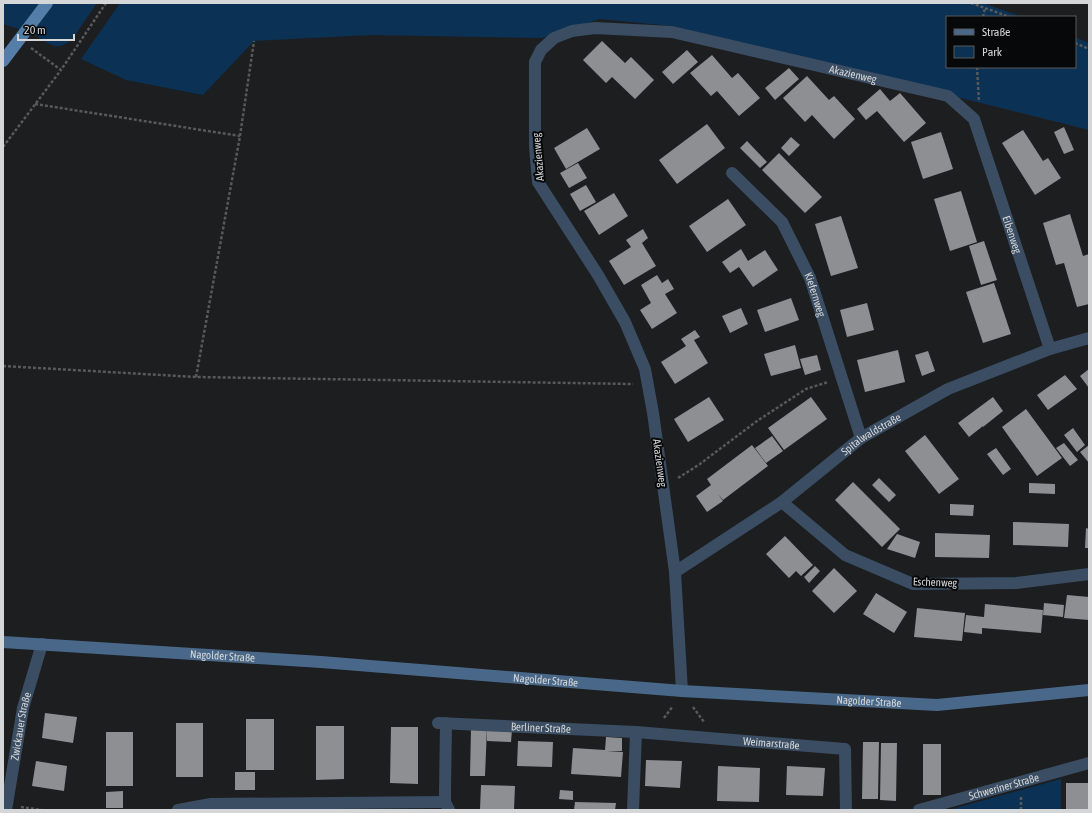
<svg xmlns="http://www.w3.org/2000/svg" width="1092" height="813" viewBox="0 0 1092 813" font-family="'Asap Condensed',sans-serif">
<style>
.green{fill:#0b3154}
.building{fill:#8d8f92}
.lines{fill:none;stroke-linecap:round;stroke-linejoin:round}
.path{stroke:#57595a;stroke-width:2.5;stroke-dasharray:3 2;stroke-linecap:butt}
.minor{stroke:#3a4d62;stroke-width:12}
.secondary{stroke:#496889;stroke-width:12}
.primary-bridge{stroke:#547da7;stroke-width:12}
.labels{text-anchor:middle;dominant-baseline:central;stroke-width:4;stroke-linejoin:round;paint-order:stroke}
.street-label{font-size:11px;fill:#d4d6d7;stroke:#070809}
</style>
<rect width="100%" height="100%" fill="#1c1e20"/>
<path class="green" d="M3,3h94l-24,35c-19,18 -25,2 -42,-5 -9,-3 -19,-6 -28,-9z
M120,3h863l39,14h-75v50h128v-30l14,6v87l-418,-104 -71,-7 -58,19 -172,-3 -116,6 -51,54 -77,-15 -45,-21z
M1061,779v31h-113z"/>
<path class="building" d="M602,41l23,22 6,-6 23,23 -19,19 -23,-22 -6,6 -23,-23z
M687,50l11,12 -25,22 -11,-12z
M712,55l20,23 6,-5 22,25 -21,18 -22,-25 -6,5 -21,-23z
M789,68l10,11 -24,21 -10,-12z
M807,76l22,24 5,-4 21,23 -21,20 -22,-24 -7,7 -22,-24z
M880,89l10,12 10,-8 26,30 -22,19 -27,-31 -11,9 -9,-11z
M707,124l18,24 -48,36 -18,-24z
M1064,127l10,23 -10,4 -10,-22z
M587,128l13,21 -34,20 -12,-21z
M1023,130l20,31 5,-3 13,20 -26,17 -33,-52z
M941,132l12,37 -30,10 -12,-37z
M791,137l9,8 -11,11 -8,-8z
M747,141l20,21 -7,6 -20,-20z
M779,153l43,44 -17,16 -43,-43z
M578,163l9,15 -18,10 -9,-15z
M586,185l10,17 -16,9 -10,-17z
M961,191l16,51 -27,9 -16,-52z
M614,193l14,23 -29,19 -15,-24z
M728,199l18,26 -39,27 -18,-26z
M1070,214l13,42 6,-2v50l-12,3 -13,-44 -8,2 -13,-42z
M841,216l17,52 -27,8 -16,-52z
M643,229l5,9 -6,5 14,23 -32,19 -15,-24 22,-14 -5,-7z
M984,241l13,39 -16,5 -12,-39z
M741,249l7,12 17,-11 13,20 -25,17 -14,-20 -9,6 -8,-11z
M657,275l5,8 6,-4 6,10 -9,5 12,19 -25,16 -12,-19 11,-7 -10,-18z
M994,283l17,51 -28,9 -17,-51z
M791,298l8,22 -34,12 -8,-22z
M867,303l7,27 -27,7 -7,-27z
M741,308l7,16 -18,9 -8,-17z
M695,330l5,7 -6,3 14,23 -33,21 -14,-22 25,-16 -5,-7z
M795,345l6,23 -30,8 -7,-22z
M898,350l7,32 -40,10 -8,-32z
M928,351l7,20 -13,5 -7,-21z
M817,355l4,15 -16,5 -5,-16z
M1089,369v19l-9,-12z
M1065,375l12,14 -29,21 -11,-15z
M709,397l15,23 -36,22 -14,-23z
M811,397l16,22 -43,31 -16,-22z
M993,397l10,14 -20,16v-1l-14,11 -11,-14z
M1026,409l36,49 -25,18 -35,-49z
M1073,428l12,17 -8,7 -13,-17z
M925,435l34,44 -20,15 -34,-43z
M772,436l11,15 -17,12 -11,-15z
M1064,443l14,17 -8,6 -14,-18z
M752,445l16,21 -45,34 -5,-6 5,7 -16,11 -11,-16 15,-11 -4,-6z
M1089,445v18l-9,-11z
M996,448l15,21 -8,6 -16,-21z
M879,478l17,17 -7,7 -17,-17z
M853,482l47,47 -18,18 -47,-47z
M1029,483l26,1v10l-26,-1z
M950,504l24,1 -1,11 -23,-1z
M1013,522l56,2 -1,23 -55,-2z
M1086,528l3,1v19h-4z
M935,533l55,2 -1,23 -54,-1z
M897,534l23,8 -5,16 -28,-9z
M785,536l28,29 -12,11 -5,-5 -7,7 -23,-24z
M815,566l5,5 -11,12 -5,-6z
M834,568l23,23 -23,22 -22,-22z
M876,593l31,19 -13,21 -31,-19z
M1067,595l22,2v23l-25,-2z
M1044,603l20,2 -1,12 -20,-2z
M985,604l58,6 -2,23 -59,-5v6l-18,-2 2,-17 18,2z
M917,608l48,5 -3,28 -48,-4z
M45,713l32,4 -4,26 -31,-5z
M246,719h28v51h-28z
M176,723h27v54h-27z
M316,726h28v53l-28,1z
M391,727h27v57l-28,-1z
M471,728h16l-2,48h-15z
M487,730h25l-1,12 -24,-1z
M106,732h27v54h-27z
M606,737l16,1v13h-15l16,1 -2,25 -50,-3 2,-26 32,2z
M518,741l35,1 -1,25 -35,-1z
M863,742h16l-1,57h-16z
M881,743h16l-1,58 -16,-1z
M923,744h18v51h-18z
M646,760l36,1 -2,27 -35,-2z
M36,761l31,5 -3,25 -32,-5z
M718,766l42,2 -1,34 -42,-1z
M787,766l38,2 -2,28 -37,-1z
M235,772h20v18h-20z
M1066,783h23v27h-23z
M481,785l34,1 -1,24 -34,-1z
M560,790l13,1v9l-14,-1z
M123,791v17h-17v-16z
M575,802l41,1 -1,7h-41z"/>
<g class="lines">
<path class="path" d="M971,3l39,14
M983,17l2,-9
M1075,43l14,6
M31,48l30,22 45,-67
M977,67l2,35
M35,104l205,32
M3,147l58,-77
M3,366l193,11 437,7
M196,377l44,-241 14,-95
M678,478l22,-14 57,-43 49,-32 22,-7
M693,707l11,15
M664,718l9,-12
M21,807l21,3
M1021,810v-13"/>
<g class="minor">
<path id="s1" d="M732,173l50,49 28,56 51,160"/>
<path d="M782,502l63,53 68,29 103,-1 73,-9"/>
<path id="s2" d="M675,572l107,-70 79,-64 87,-49 102,-40 39,-11"/>
<path id="s3" d="M682,691l-7,-119 -22,-159 -8,-44 -20,-47 -27,-47 -60,-93 -3,-35v-85l6,-12 13,-12 18,-7 23,-3 77,4 276,64 26,23 76,230"/>
<path id="s4" d="M438,723l198,9 209,17 1,61"/>
<path d="M446,723l-1,68v11l4,8"/>
<path id="s5" d="M6,810l17,-102 19,-64"/>
<path d="M178,810l33,-6 234,-2"/>
<path d="M633,810l3,-78"/>
<path id="s6" d="M919,810l170,-47"/>
</g>
<path class="secondary" id="s7" d="M3,642l318,20 361,29 255,14 152,-15"/>
<path class="primary-bridge" d="M3,61l44,-58"/>
</g>
<g class="labels">
<g class="street-label">
<text stroke="none"><textPath href="#s3" startOffset="997">Akazienweg</textPath></text>
<text transform="translate(538 157) rotate(-95)">Akazienweg</text>
<text stroke="none"><textPath href="#s3" startOffset="1251">Eibenweg</textPath></text>
<text stroke="none"><textPath href="#s1" startOffset="150">Kiefernweg</textPath></text>
<text stroke="none"><textPath href="#s2" startOffset="240">Spitalwaldstraße</textPath></text>
<text transform="translate(660 463) rotate(82)">Akazienweg</text>
<text transform="translate(935 582) rotate(2)">Eschenweg</text>
<text stroke="none"><textPath href="#s7" startOffset="220">Nagolder Straße</textPath></text>
<text stroke="none"><textPath href="#s7" startOffset="544">Nagolder Straße</textPath></text>
<text stroke="none"><textPath href="#s7" startOffset="868">Nagolder Straße</textPath></text>
<text stroke="none"><textPath href="#s5" startOffset="85">Zwickauer Straße</textPath></text>
<text stroke="none"><textPath href="#s4" startOffset="103">Berliner Straße</textPath></text>
<text stroke="none"><textPath href="#s4" startOffset="334">Weimarstraße</textPath></text>
<text stroke="none"><textPath href="#s6" startOffset="88">Schweriner Straße</textPath></text>
</g>
</g>
<rect width="1092" height="813" fill="none" stroke="#d4d6d7" stroke-width="8"/>
<rect x="946" y="16" width="130" height="52" fill="#070809" stroke="#595a5b"/>
<rect x="954" y="29" width="20" height="6" fill="#496889" stroke="#595a5b"/>
<text x="982" y="36" font-size="12" fill="#d4d6d7">Straße</text>
<rect x="954" y="46" width="20" height="12" fill="#0b3154" stroke="#595a5b"/>
<text x="982" y="56" font-size="12" fill="#d4d6d7">Park</text>
<path d="M18 34v6h56v-6" fill="none" stroke="#d4d6d7" stroke-width="2"/>
<text x="24" y="34" font-size="12" fill="#d4d6d7" stroke="#070809" stroke-width="3" paint-order="stroke">20 m</text>
</svg>
